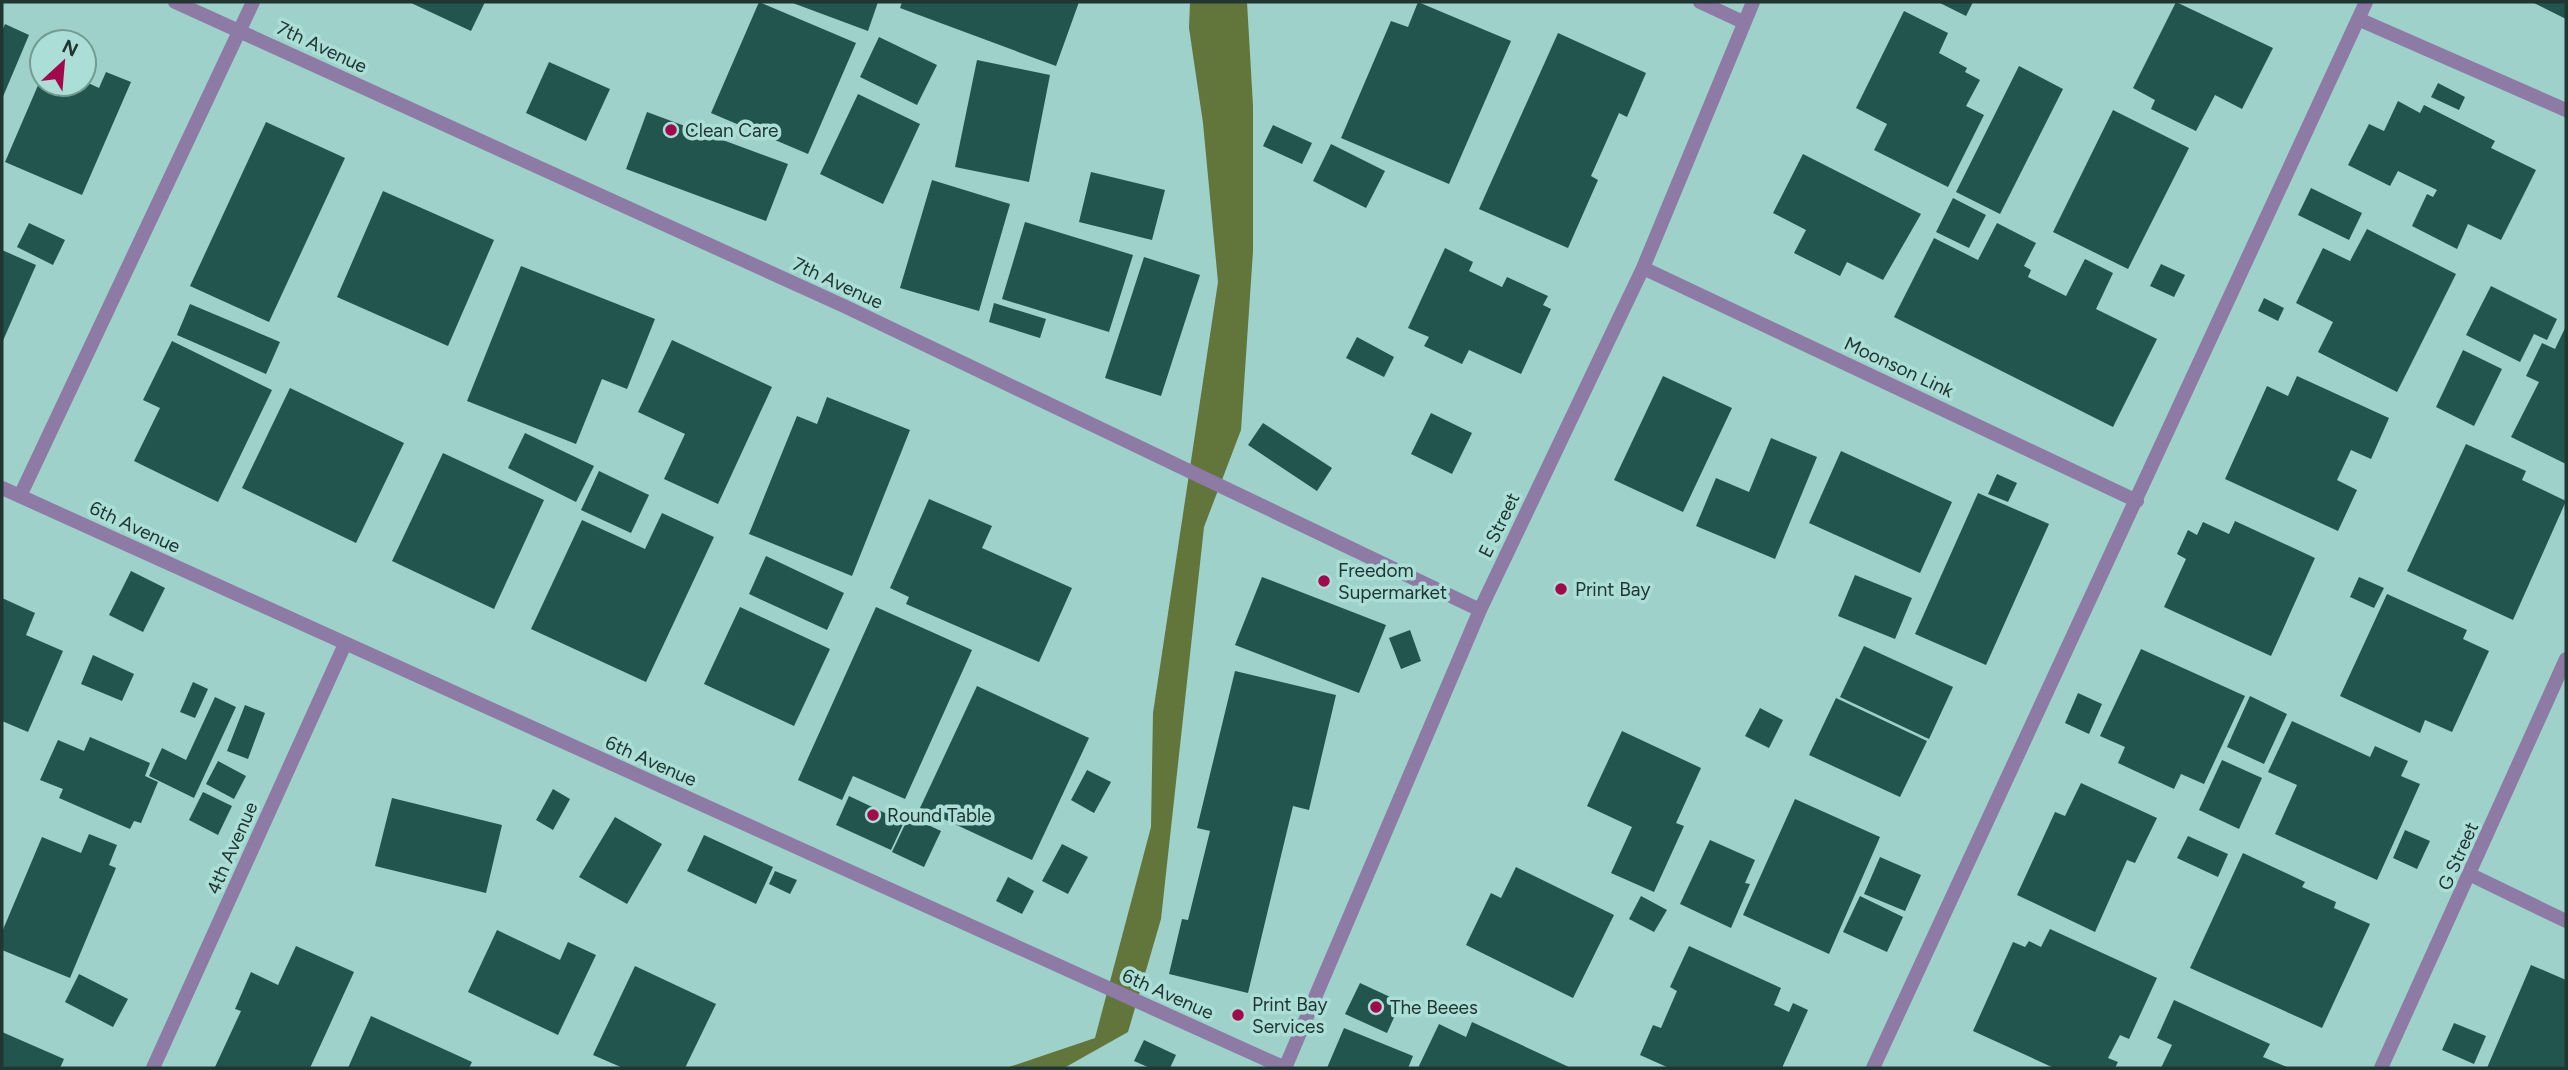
<svg xmlns="http://www.w3.org/2000/svg" width="2568" height="1070" viewBox="0 0 2568 1070" font-family="Figtree,sans-serif">
<style>
.water{fill:#62753b}
.building{fill:#23554f}
.lines{fill:none;stroke-linecap:round;stroke-linejoin:round}
.street{stroke:#8d7ba5;stroke-width:14}
.poi-dot{fill:#a1094c;stroke:#aaded6;stroke-width:2.5}
.labels{text-anchor:middle;dominant-baseline:central;stroke-width:7;stroke-linejoin:round;paint-order:stroke}
.street-label{font-size:19px;fill:#213632;stroke:#aaded6}
.poi-label{font-size:19px;fill:#213632;stroke:#aaded6;text-anchor:start}
</style>
<rect width="100%" height="100%" fill="#9dd1c9"/>
<path class="water" d="M1190,2h57l6,104v145l-12,179 -37,97 -43,392 -33,113 -64,36h-58l89,-30 56,-211 2,-114 65,-431 -15,-159 -14,-95z"/>
<path class="building" d="M409,2h76l-14,29z
M759,2l97,41 -48,111 -97,-41z
M790,2h88l-10,29z
M902,2h177l-23,64 -156,-58z
M1418,2l93,39 -62,143 -108,-46 50,-117 17,6z
M1938,2h35l-7,14z
M2176,2l97,46 -31,61 -27,-14 -19,36 -45,-22 4,-9 -22,-12z
M2532,2h34v17z
M1904,11l44,22 -9,20 28,15 -2,4 15,8 -14,26 18,9 -36,72 -74,-37 13,-26 -31,-16z
M5,24l24,11 -27,64v-68z
M1558,33l88,40 -19,44 -8,-4 -28,63 7,4 -30,68 -89,-39z
M879,37l58,28 -20,40 -57,-28z
M977,60l73,15 -21,107 -74,-15z
M549,62l61,27 -24,52 -60,-28z
M2019,66l44,23 -63,125 -44,-22z
M106,72l25,10 -49,113 -77,-33 37,-86v8l32,1 10,-4 15,7z
M2438,83l27,14 -6,13 -28,-13z
M858,94l62,30 -37,80 -63,-30z
M2398,101l22,12 4,-8 71,36 -4,7 45,22 -35,70 -33,-16 -11,25 -45,-23 15,-32 6,3 4,-7 -39,-19 -8,15 -42,-21 21,-41 15,7z
M2113,110l76,38 -61,121 -75,-37z
M647,112l141,52 -22,57 -140,-52z
M266,122l79,36 -76,164 -79,-36z
M1273,125l39,18 -10,21 -39,-18z
M1331,144l54,27 -19,37 -53,-27z
M1803,154l118,60 -38,66 -36,-18 -7,14 -46,-23 12,-23 -33,-17z
M1091,172l74,18 -13,50 -73,-18z
M932,180l78,24 -31,107 -79,-23z
M2311,188l51,25 -13,27 -51,-25z
M383,191l111,49 -46,106 -111,-49z
M1953,198l33,17 -17,33 -33,-16z
M1025,222l108,33 -24,77 -107,-33z
M29,223l36,17 -12,25 -36,-18z
M1997,223l39,20 -12,23 7,4 -3,7 38,19 19,-37 28,14 -17,36 61,30 -44,88 -219,-110 40,-79 44,22z
M2367,229l89,45 -59,118 -79,-40 15,-30 -37,-19 27,-55 27,13z
M1445,248l28,14 -4,9 33,16 5,-10 41,19 -5,9 8,4 -30,65 -52,-24 -7,14 -38,-18 5,-9 -21,-9z
M2,250l34,15 -34,78z
M1144,257l56,18 -39,121 -56,-18z
M2161,264l24,11 -11,22 -24,-11z
M521,266l134,53 -28,70 -25,-10 -26,65 -109,-43z
M2491,286l66,33 -10,21 -13,-6 -14,28 -54,-27z
M2264,298l20,10 -6,13 -20,-10z
M994,303l52,16 -6,19 -51,-16z
M190,304l90,38 -14,32 -89,-39z
M2566,326v138l-55,-27 28,-55 -13,-6 16,-33 13,6z
M1357,337l37,20 -10,20 -38,-19z
M672,340l100,47 -54,117 -54,-25 21,-45 -47,-22z
M172,341l100,49 -54,112 -84,-41 26,-53 -17,-8z
M2463,350l39,19 -28,57 -38,-19z
M1663,376l69,32 -49,104 -69,-32z
M2297,376l92,42 -18,41 -20,-9 -14,30 20,10 -19,41 -113,-52 42,-93 21,10z
M290,388l114,55 -48,100 -114,-55z
M827,397l83,33 -58,146 -103,-42 48,-118 20,8z
M1431,413l41,20 -20,41 -41,-20z
M1263,423l69,45 -15,23 -69,-46z
M525,433l69,33 -18,36 -68,-34z
M1771,438l46,19 -42,102 -79,-33 20,-48 33,14z
M2466,444l60,27 -4,9 44,21 -53,119 -106,-49z
M1841,451l111,51 -32,71 -111,-50z
M443,453l101,47 -50,109 -102,-48z
M599,471l50,24 -18,38 -50,-23z
M1997,474l20,9 -9,19 -20,-8z
M1978,493l71,31 -63,141 -71,-31z
M929,499l63,27 -10,22 90,40 -33,74 -133,-58 3,-7 -19,-9z
M662,513l52,24 -68,145 -115,-53 51,-109 63,29z
M2235,521l80,37 -44,98 -107,-49 22,-48 -9,-5 11,-24 9,5 6,-13 26,12z
M766,556l78,37 -17,37 -78,-36z
M131,571l34,17 -22,44 -34,-17z
M1855,575l57,23 -17,41 -57,-23z
M1262,577l124,48 -27,68 -124,-48z
M2359,577l25,11 -10,20 -24,-11z
M2387,594l80,36 -4,9 26,12 -37,81 -27,-12 -5,13 -80,-37z
M2,598l33,15 -9,22 37,16 -35,81 -26,-11z
M740,607l90,42 -36,77 -90,-42z
M876,607l96,43 -67,149 -52,-23 -11,24 -44,-20z
M1410,630l11,31 -20,8 -12,-31z
M1864,646l89,41 -24,52 -89,-42z
M2141,649l104,47 -41,88 -23,-10 -7,15 -56,-26 7,-16 -25,-11z
M93,655l41,19 -12,27 -41,-17z
M1235,671l101,24 -27,115 -16,-4 -45,187 -79,-19 13,-55 6,1 22,-89 -13,-3z
M193,682l15,7 -13,29 -15,-6z
M977,686l112,52 -57,122 -112,-52z
M2078,693l24,11 -13,30 -24,-11z
M2250,696l37,18 -23,50 -37,-17z
M215,697l21,10 -42,91 -45,-22 13,-28 24,12z
M1836,698l91,43 -27,56 -91,-42z
M245,705l20,8 -17,46 -21,-8z
M1760,708l23,12 -14,28 -24,-12z
M2292,721l78,36 5,-11 33,15 -7,15 19,8 -43,96 -102,-46 22,-49 -29,-13z
M1622,731l79,37 -25,55 8,3 -30,66 -43,-19 21,-46 -45,-21z
M90,737l60,26 -5,13 13,6 -17,41 -7,-2 -4,8 -71,-31 4,-9 -23,-9 18,-40 26,11z
M2222,760l40,18 -23,51 -40,-19z
M218,761l28,15 -12,23 -28,-15z
M1087,770l24,12 -17,31 -23,-13z
M2081,783l76,35 -22,45 -8,-3 -32,72 -78,-37 38,-83 10,4z
M553,789l17,10 -17,31 -17,-10z
M203,792l29,14 -14,29 -29,-15z
M849,796l55,26 -13,28 -55,-25z
M392,798l110,27 -16,68 -111,-27z
M1795,799l85,38 -51,117 -86,-39z
M909,816l32,15 -17,36 -32,-15z
M615,817l47,27 -35,60 -48,-27z
M2405,830l25,11 -13,28 -24,-11z
M89,834l28,11 -8,20 7,3 -46,110 -68,-28v-18l40,-95 39,16z
M704,835l69,32 -17,37 -69,-33z
M2188,836l40,18 -10,23 -41,-19z
M1710,840l45,20 -10,23 5,1 -19,44 -51,-24z
M1062,844l26,13 -20,37 -26,-13z
M2243,853l62,29 -3,5 34,15 -2,6 36,16 -48,104 -132,-60z
M1880,857l41,18 -16,36 -41,-17z
M1516,867l98,48 -41,83 -107,-53 25,-52 10,5z
M775,871l22,9 -7,14 -21,-10z
M1008,877l26,14 -12,23 -26,-13z
M1641,896l26,14 -13,22 -25,-13z
M1860,896l43,21 -16,35 -44,-20z
M2050,929l107,49 -28,61 -9,-4 -12,23 10,4 -3,6h-61l-81,-37 40,-89 12,5 4,-6 12,6z
M497,930l63,30 8,-18 28,13 -38,80 -90,-43z
M296,946l58,26 -44,96 -95,-1 26,-56 -6,-2 16,-37 27,13z
M1689,946l92,42 -7,17 15,7 4,-9 15,7 -26,58h-113l-29,-13 13,-30 8,3 16,-37 -7,-4z
M2531,965l35,15v88h-79z
M635,966l81,38 -31,64h-62l-30,-13z
M79,974l49,25 -15,28 -48,-25z
M1360,983l41,19 -14,31 -42,-19z
M2174,1000l96,44 -7,13 26,11h-128l11,-23 -15,-7z
M371,1016l101,46 -3,6h-121z
M1472,1022l99,46h-153l21,-44 27,13z
M2454,1023l32,13 -12,28 -32,-14z
M1344,1028l69,28 -5,12h-81z
M2,1032l62,27 -4,9h-58z
M1144,1040l32,15 -6,13h-20l-16,-7z"/>
<g class="lines">
<path class="street" d="M175,2l669,304 636,304
M1700,2l43,20
M2358,19l208,91
M1643,268l494,233
M2,488l1283,580 195,-458 163,-342 110,-266
M20,496l233,-494
M2471,875l95,46
M153,1068l192,-424
M1873,1068l493,-1066
M2381,1068l185,-409"/>
</g>
<g class="poi-dot">
<circle cx="671" cy="130" r="7"/>
<circle cx="1324" cy="581" r="7"/>
<circle cx="1561" cy="589" r="7"/>
<circle cx="873" cy="815" r="7"/>
<circle cx="1376" cy="1007" r="7"/>
<circle cx="1238" cy="1015" r="7"/>
</g>
<g class="labels">
<g class="street-label">
<text transform="translate(322 47) rotate(25)">7th Avenue</text>
<text transform="translate(838 283) rotate(25)">7th Avenue</text>
<text transform="translate(1899 367) rotate(25)">Moonson Link</text>
<text transform="translate(1499 525) rotate(-64)">E Street</text>
<text transform="translate(135 527) rotate(25)">6th Avenue</text>
<text transform="translate(651 761) rotate(24)">6th Avenue</text>
<text transform="translate(232 848) rotate(-66)">4th Avenue</text>
<text transform="translate(2458 856) rotate(-66)">G Street</text>
<text transform="translate(1168 994) rotate(24)">6th Avenue</text>
</g>
<g class="poi-label">
<text x="685" y="130">Clean Care</text>
<text x="1338" y="570">Freedom<tspan x="1338" dy="22">Supermarket</tspan></text>
<text x="1575" y="589">Print Bay</text>
<text x="887" y="815">Round Table</text>
<text x="1252" y="1004">Print Bay<tspan x="1252" dy="22">Services</tspan></text>
<text x="1390" y="1007">The Beees</text>
</g>
</g>
<rect width="2568" height="1070" fill="none" stroke="#213632" stroke-width="7"/>
<g transform="translate(63 63) rotate(26)"><circle r="33" fill="#aaded6" stroke="#739b94" stroke-width="2"/>
<path d="M0-5L12 26L0 18L-12 26Z" fill="#a1094c"/>
<text y="-10" font-size="19" font-weight="bold" text-anchor="middle" fill="#213632">N</text>
</g>
</svg>
